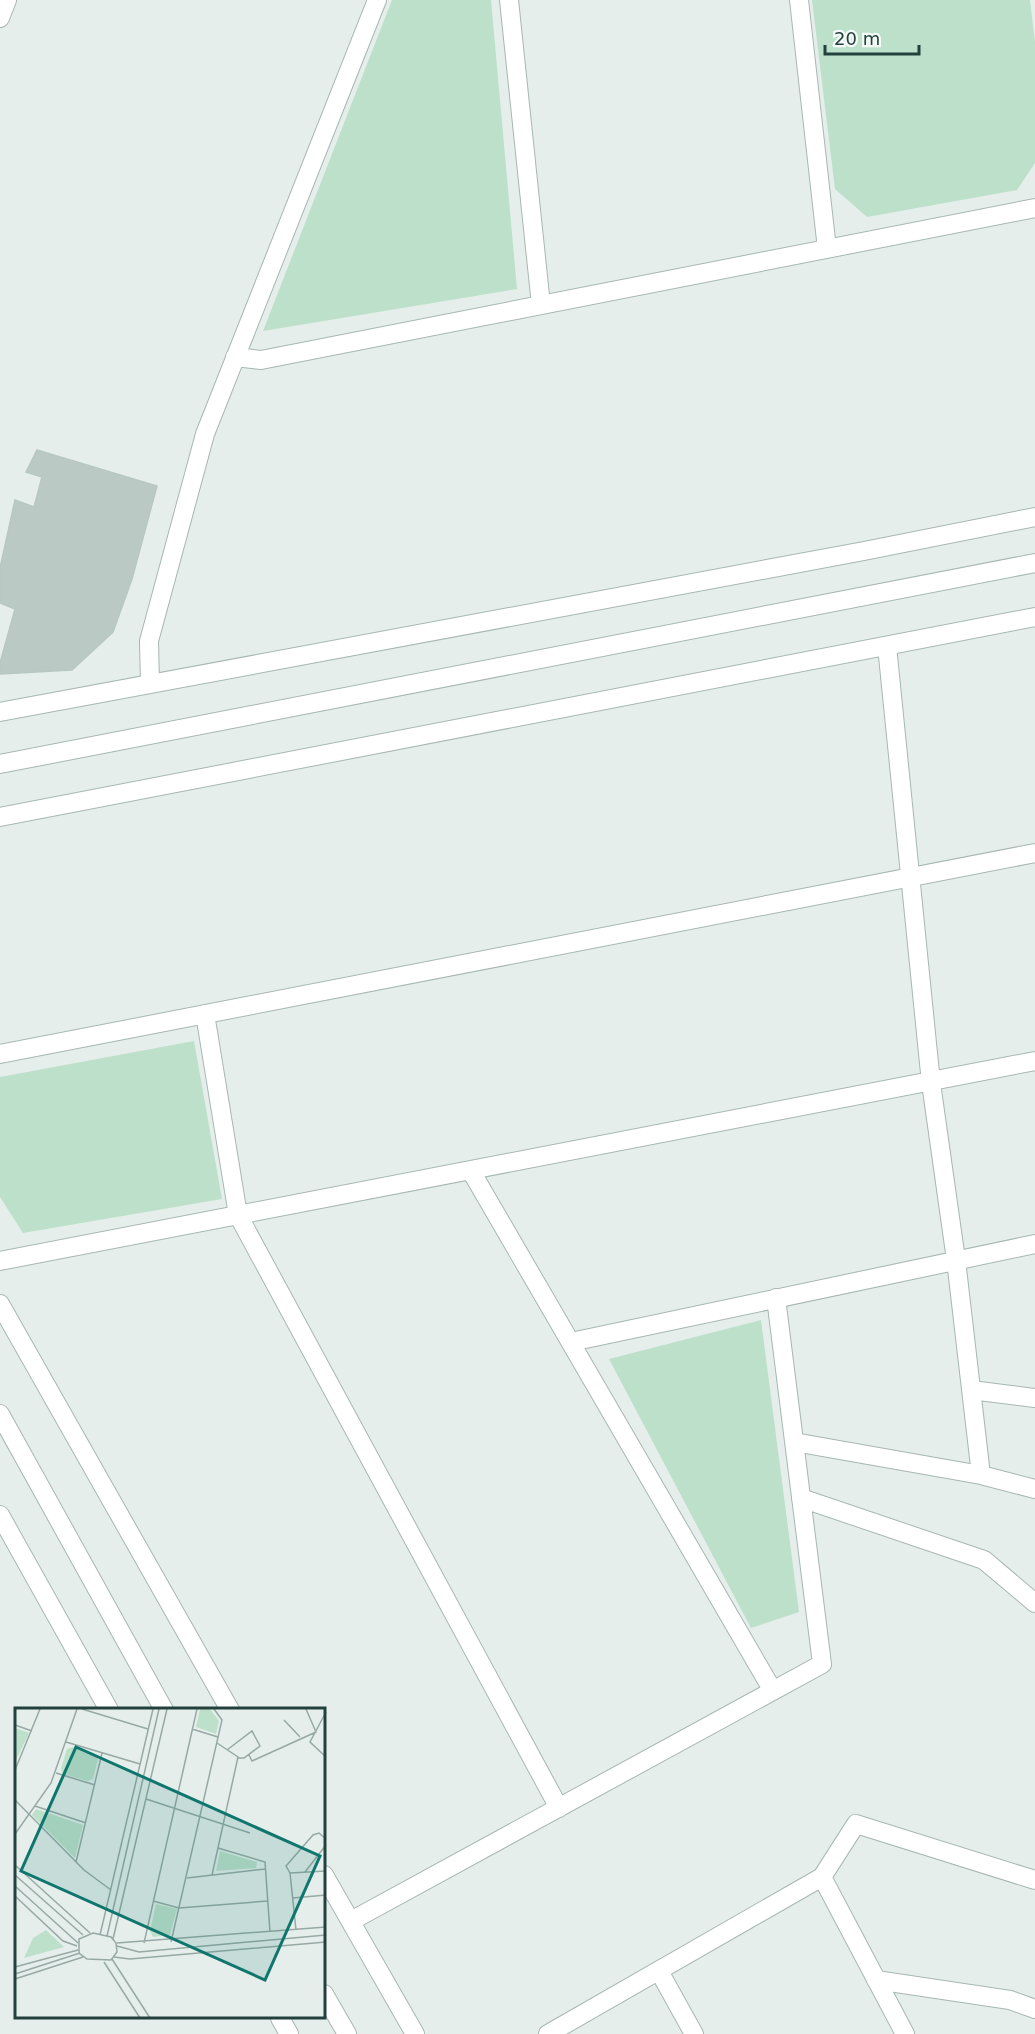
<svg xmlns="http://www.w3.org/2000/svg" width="1035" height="2034" viewBox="0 0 1035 2034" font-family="'DejaVu Sans',sans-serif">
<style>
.green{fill:#bde0ca}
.building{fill:#bac9c4;stroke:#b7c8c3;stroke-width:1.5}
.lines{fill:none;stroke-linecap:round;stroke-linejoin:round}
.minor-casing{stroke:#a7b7b3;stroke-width:20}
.minor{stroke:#fff;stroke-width:18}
.inset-road{fill:none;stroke:#97a9a5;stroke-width:1.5}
.view{fill:#0f766e;fill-opacity:0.15;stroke:#0f766e;stroke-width:3}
.inset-edge{fill:none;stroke:#23413c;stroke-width:3}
</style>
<rect width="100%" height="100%" fill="#e5eeeb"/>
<path class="green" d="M392,0h99l26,289 -254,42z
M812,0h218l5,42v121l-18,27 -150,27 -32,-28z
M194,1041l28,158 -199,34 -23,-36v-120z
M761,1320l38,292 -48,16 -142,-269z"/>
<path class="building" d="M37,450l120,36 -25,93 -19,53 -41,38 -72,4v-11l15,-54 -15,-6v-35l15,-68 19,7 8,-30 -16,-5z"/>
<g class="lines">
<g class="minor-casing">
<path id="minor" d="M509,0l32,305
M799,0l28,249
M0,18l7,-18
M235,357l26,3 774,-152
M887,646l44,437 25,177 25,215
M150,684l-1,-43 56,-207 172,-434
M0,712l864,-161 171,-34
M0,764l1035,-201
M0,817l1035,-200
M205,1014l33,201 321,593
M0,1054l1035,-201
M471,1171l302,520
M0,1261l1035,-200
M0,1304l230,406
M571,1342l464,-98
M971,1390l64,8
M0,1414l164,296
M794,1442l187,33 54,14
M801,1498l183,62 51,43
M0,1515l109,195
M324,1875l91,159
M822,1877l83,157
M351,1921l471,-257 -46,-366
M659,1971l35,63
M876,1980l134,20 25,9
M324,1994l23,40
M280,2018l9,16
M548,2034l274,-157 34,-53 179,56"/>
</g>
<use href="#minor" class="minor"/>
</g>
<g transform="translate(15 1708)">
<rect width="310" height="310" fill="#e5eeeb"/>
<path d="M185,1h10l9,12 -3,13 -20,-7zM0,20l14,5 -14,29zM58,39l21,6 4,6 -5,20 -5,2 -25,-7 -2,-6 6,-19zM21,101l47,16 -8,33 -43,-43zM205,143l37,11 -1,6 -40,3zM141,196l21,5 -7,26 -17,2 -3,-6zM31,222l18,17 -40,11 9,-20z" fill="#bde0ca"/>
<path class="inset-road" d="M67,1l66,20M311,4l-16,30 16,15M269,12l16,17M0,17l17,6M177,21l26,8M51,34l74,22M212,42l25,-19 8,15 -16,12h-7M234,47l3,6 64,-29 -10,-23M0,62l25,-61M41,65l39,12M131,91l104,34M0,92l69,70 27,20M20,98l51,17M0,126l36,-51 26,-74M203,140l47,14 5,70M61,154l26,-109M0,157l75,68M290,164l21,-27M275,165l36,-2M0,167l68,60M197,167l26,-118 -21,-14M172,170l78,-9M0,178l63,57M0,188l48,45 14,5M278,190l33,-3M138,193l26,7 89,-7M281,222l-6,-57 -4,-7 27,-31 6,-2 7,6M78,225l18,4 5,6 1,9 -6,8 -24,-1 -8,-6v-14zM85,227l53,-226M92,228l52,-227M98,231l54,-230M156,234l51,-222 -8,-11M102,235l209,-16M129,235l53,-234M102,238l22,6 187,-17M99,249l16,2 196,-17M97,251l38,59M89,254l36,56M0,259l63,-17M0,266l65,-21M0,271l68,-22"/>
<path class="view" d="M61,39l244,109 -55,124 -244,-109z"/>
<rect width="310" height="310" class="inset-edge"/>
</g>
<path d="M825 45v9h94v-9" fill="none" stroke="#23413c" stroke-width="3"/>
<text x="834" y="45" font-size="18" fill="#23413c" stroke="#f5faf8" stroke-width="4.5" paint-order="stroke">20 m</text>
</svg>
